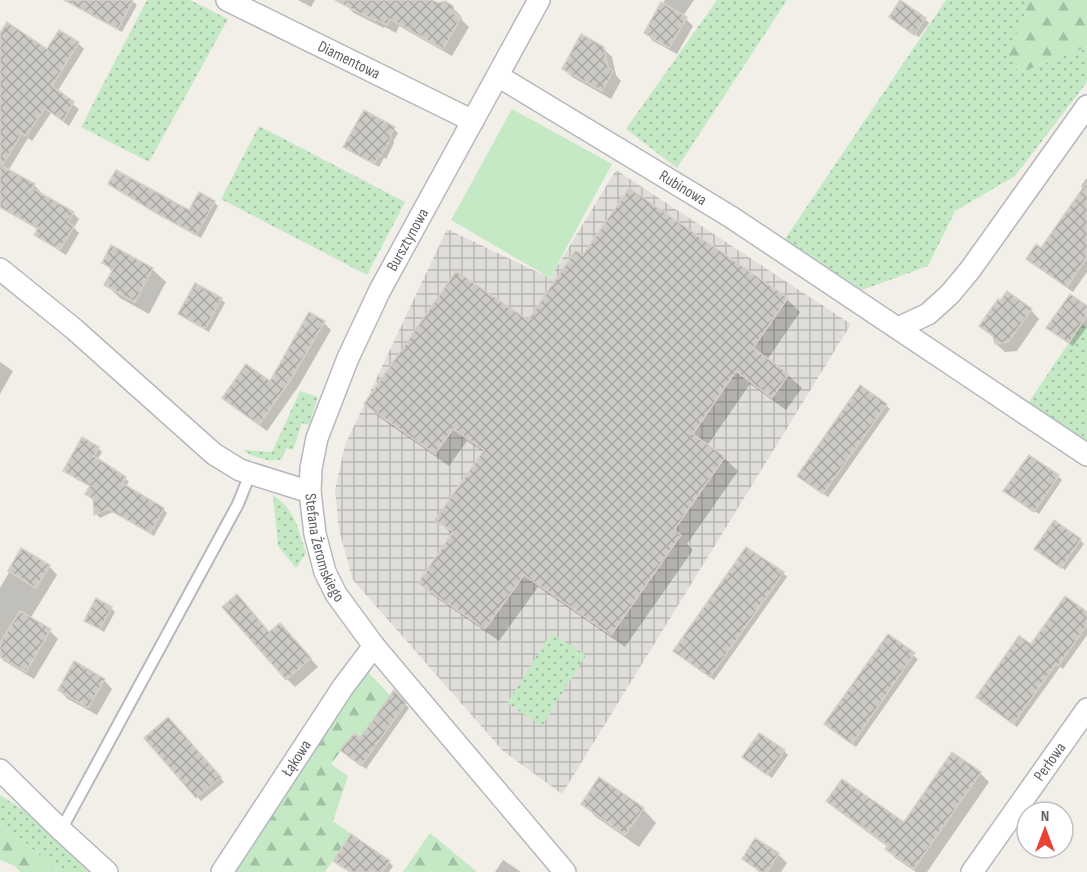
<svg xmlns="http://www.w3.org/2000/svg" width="1087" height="872" viewBox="0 0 1087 872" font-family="'Sofia Sans Condensed',sans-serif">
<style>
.industrial{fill:url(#industrial-grid)}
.grass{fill:url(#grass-dots)}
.forest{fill:url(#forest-firs)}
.pitch{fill:#c5e8c5}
.shadow{fill:#0003}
.building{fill:url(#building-cross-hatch);stroke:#d6d1c6;stroke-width:1.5}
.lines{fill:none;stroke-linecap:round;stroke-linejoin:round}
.lane-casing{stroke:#b5b8bc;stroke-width:14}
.street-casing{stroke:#b5b8bc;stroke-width:24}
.lane{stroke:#fff;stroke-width:10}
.street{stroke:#fff;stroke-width:21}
.labels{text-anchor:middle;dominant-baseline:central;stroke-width:4.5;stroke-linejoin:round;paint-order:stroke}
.street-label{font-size:16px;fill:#5f6368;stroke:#fff}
</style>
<defs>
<pattern id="industrial-grid" width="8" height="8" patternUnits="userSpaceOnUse" patternTransform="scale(1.5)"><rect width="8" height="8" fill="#e0deda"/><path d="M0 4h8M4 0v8" fill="none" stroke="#b9b8b5"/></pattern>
<pattern id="grass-dots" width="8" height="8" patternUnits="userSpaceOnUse" patternTransform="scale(1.5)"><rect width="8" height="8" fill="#c5e8c5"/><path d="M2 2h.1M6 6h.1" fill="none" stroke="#a3c0a4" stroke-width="1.8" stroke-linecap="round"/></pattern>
<pattern id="forest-firs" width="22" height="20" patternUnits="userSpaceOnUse" patternTransform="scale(1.5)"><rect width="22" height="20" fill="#c5e8c5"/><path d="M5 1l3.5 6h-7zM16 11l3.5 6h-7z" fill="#a3c0a4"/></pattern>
<pattern id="building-cross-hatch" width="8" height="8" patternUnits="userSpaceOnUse" patternTransform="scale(1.5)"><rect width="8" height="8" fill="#cccac5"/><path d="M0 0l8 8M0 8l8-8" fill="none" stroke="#a9a8a4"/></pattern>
</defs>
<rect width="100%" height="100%" fill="#f1efe8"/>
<path class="industrial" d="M616,170l235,154 -289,470 -59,-43 -150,-171 -14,-50 -4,-40 10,-45 102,-216 103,49z"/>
<path class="grass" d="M147,0h43l38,19 -79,143 -68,-35z
M717,0h70l-110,168 -51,-39z
M946,0h84l-11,73 68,-26v35l-72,94 -60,35 -27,55 -66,24 -77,-51z
M259,126l146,76 -38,73 -146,-76z
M1082,323l5,4v116l-58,-41z
M300,391l18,6 -9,28 -7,-2 -9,27 -7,-2 -4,11c-14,4 -24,-1 -37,-7l-1,-2 28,2z
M273,495c23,15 25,35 33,58l-10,15 -18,-22z
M551,633l35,22 -44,71 -35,-23z
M0,795l33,21 60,56h-30l-23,-16 -20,-18 -20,-12z"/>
<path class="forest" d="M1030,0h57v47l-68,26 -11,-19z
M367,671l24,25 -31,42 -6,-5 -23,31 17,12 -15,45 18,13 -26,38h-95z
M0,826l20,12 20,18 23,16h-43l-5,-6 -15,-6z
M430,833l46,38v1h-73z"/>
<path class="pitch" d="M512,109l100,55 -62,114 -99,-58z"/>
<path class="shadow" d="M92,0h39l6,5 -15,27 -32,-17 -4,-4z
M298,0h17l-4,7z
M347,0h55l50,7 9,9 1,4 7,7 -17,29 -53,-30 -3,7 -11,-6 -1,1 -30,-15 -9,-9z
M665,0h29l-11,16 10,10 -16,28 -24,-13 -7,-8z
M925,19l4,4 -10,14 -25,-16z
M0,36l47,14 31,-7 6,6 -27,43 22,17 -10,17 -18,-13 -19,28 -4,-3 -20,33 26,14 6,6 -2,2 35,20 6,6 -5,9 5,5 -13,22 -24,-15 -6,-5 3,-5 -39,-22z
M603,48l9,9 4,18 5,6 -10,18 -39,-22 -9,-9z
M365,112l29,17 4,4 -5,9 1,1 -8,16 -2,-1 -5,9 -30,-16 -4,-4z
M1087,178v94l-14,20 -39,-27 -6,-6 14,-9 42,-61 -3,-3z
M114,187l75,25 11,-18 14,8 4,4 -17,32 -39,-21z
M583,257l204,42 13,13 -33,48 21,15 14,13 -16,22 -36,-26 -43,62 17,12 14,13 -51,73 6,6 -68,97 -87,-60 -39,54 -65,-45 -14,-14 33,-47 -16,-15 47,-68 -17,-11 -18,25 -70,-49 -13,-13 162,-82z
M104,263l48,6 14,13 -17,32 -29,-16 -14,-13 7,-13z
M221,299l4,4 -16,29 -25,-14 -4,-4z
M1087,308v19l-14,19 -21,-14z
M1031,310l8,9 -22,32 -12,1 -9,-8 -1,-5 -15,-13z
M324,323l7,7 -33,57 -31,44 -36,-26 -7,-7 46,-15z
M0,362l13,9 -13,23z
M886,405l4,4 -62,88 -25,-18z
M98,448l4,4 -5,8 28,18 4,4 -4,5 38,22 4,4 -13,23 -41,-24 -13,6 -4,-4 -2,-14 -7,-6 4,-7 -22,-13 -4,-4z
M1058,476l4,4 -23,34 -30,-19z
M1080,540l4,4 -19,26 -25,-18z
M22,550l27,16 8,9 -27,44 20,12 8,8 -24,40 -30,-18 -4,-4v-69z
M783,573l4,4 -73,103 -39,-29z
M111,608l4,4 -11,20 -14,-8 -4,-4z
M1087,614v21l-24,34 -3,-2 -43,60 -35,-26 49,-55z
M270,633h18l30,34 -23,20 -8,-8z
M888,636l30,23 -62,88 -26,-19z
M104,680l8,9 -15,26 -29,-16 -9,-9z
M398,696l11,12 -43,61 -20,-15z
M172,723l52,59 -23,19 -55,-62z
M784,751l4,4 -16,23 -28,-21z
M953,754l27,19 9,9 -62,90h-11l-21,-14 -8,-9 1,-2 -51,-37 -9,-9 76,23z
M583,804l60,5 13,14 -17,24 -43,-30z
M756,840l22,14 9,9 -6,9h-22l-15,-13z
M503,860l18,12h-26z
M389,862l4,4 -4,6h-39z"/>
<path class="building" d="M64,0h69l-15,29z
M335,0h97l6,3 7,-2 8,5 1,7 7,4 -18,32 -53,-30 -3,6 -11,-6 -1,2z
M900,0l26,18 -12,17 -25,-18z
M661,2l26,15 -18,31 -25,-15z
M7,22l40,27 12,-19 20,12 -27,44 22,16 -11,19 -18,-13 -19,28 -4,-3 -20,33 33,18 -3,4 42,24 -6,10 6,4 -14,24 -26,-15 4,-7 -38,-21v-174z
M581,34l23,13 4,21 5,3 -11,20 -40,-22z
M364,110l31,17 -5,10 1,1 -10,18 -1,-1 -6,9 -31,-17z
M116,170l73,40 10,-18 16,9 -19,34 -40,-22 -48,-29z
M1087,182v75l-20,30 -41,-28 10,-15 5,4z
M629,188l159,110 -35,50 36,26 -17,24 -36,-27 -43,63 32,23 -51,73 7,5 -70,100 -87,-60 -39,54 -67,-46 35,-51 -18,-12 49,-70 -31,-21 -18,25 -71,-50 92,-133 72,49 48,-70 7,5z
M111,245l42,23 -18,34 -31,-17 9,-16 -11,-6z
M195,283l27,15 -17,31 -27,-15z
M1007,291l25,18 -24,33 -13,2 -2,-8 -14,-10 19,-27 2,2z
M1070,294l17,12v9l-18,28 -23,-15z
M309,312l16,9 -34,58 -32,46 -37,-27 24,-34 24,17z
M860,385l27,19 -64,90 -26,-18z
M82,437l17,10 -5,9 32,21 -4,6 42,25 -14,25 -42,-24 -14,6 -1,-16 -8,-5 5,-8 -27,-15z
M1029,455l30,20 -25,37 -31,-21z
M1054,520l27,19 -20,29 -27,-19z
M746,547l38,25 -74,105 -37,-26z
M21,548l29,17 -14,23 -28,-17z
M237,594l32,38 11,-9 31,35 -25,22 -64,-73z
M1065,596l22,16v13l-29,41 -2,-2 -43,60 -37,-27 43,-61 12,8z
M96,598l16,9 -12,22 -16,-8z
M20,611l31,18 -25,43 -26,-15v-14z
M888,634l27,19 -63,91 -28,-20z
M74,661l31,18 -17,29 -30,-18z
M394,690l12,13 -45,63 -21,-16 14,-17 6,5z
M168,717l53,60 -25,21 -52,-60z
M759,733l26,17 -18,25 -25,-18z
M952,752l29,20 -67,97 -29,-20 3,-4 -62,-44 16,-22 62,43z
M599,777l45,31 -19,27 -44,-31z
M351,834l39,27 -8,11h-32l-17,-11z
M755,838l24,15 -12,19h-6l-19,-13z"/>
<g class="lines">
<g class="lane-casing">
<path id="lane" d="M61,830l177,-326 12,-30"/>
</g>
<g class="street-casing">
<g id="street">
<path id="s1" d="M227,0l246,121"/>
<path id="s2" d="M539,0l-159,290 -32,68 -31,80 -6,30 -1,24 5,42 10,38 11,22 38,52 191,226"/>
<path id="s3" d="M498,76l233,141 356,238"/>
<path d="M0,269l74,60 140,125 26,16 70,22"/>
<path d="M898,328l30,-14 22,-20 20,-24 117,-164"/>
<path d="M0,770l61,60 46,42"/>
<path id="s4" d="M222,872l121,-185 31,-41"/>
<path id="s5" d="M972,872l115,-163"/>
</g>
</g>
<use href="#lane" class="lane"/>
<use href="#street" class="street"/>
</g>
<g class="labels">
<g class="street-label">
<text stroke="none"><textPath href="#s1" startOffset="136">Diamentowa</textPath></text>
<text stroke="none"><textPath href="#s3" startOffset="216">Rubinowa</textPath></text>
<text transform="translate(408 240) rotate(-61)">Bursztynowa</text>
<text stroke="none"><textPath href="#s2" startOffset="604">Stefana Żeromskiego</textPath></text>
<text stroke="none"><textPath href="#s4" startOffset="136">Łąkowa</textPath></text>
<text stroke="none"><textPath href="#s5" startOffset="135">Perłowa</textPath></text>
</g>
</g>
<g transform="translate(1045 830)"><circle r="28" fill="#ffffff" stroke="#bfc1c3" stroke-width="1.5"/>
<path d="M0-4.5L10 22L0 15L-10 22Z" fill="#ea4335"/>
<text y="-9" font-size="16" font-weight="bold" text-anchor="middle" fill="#5f6368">N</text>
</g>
</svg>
